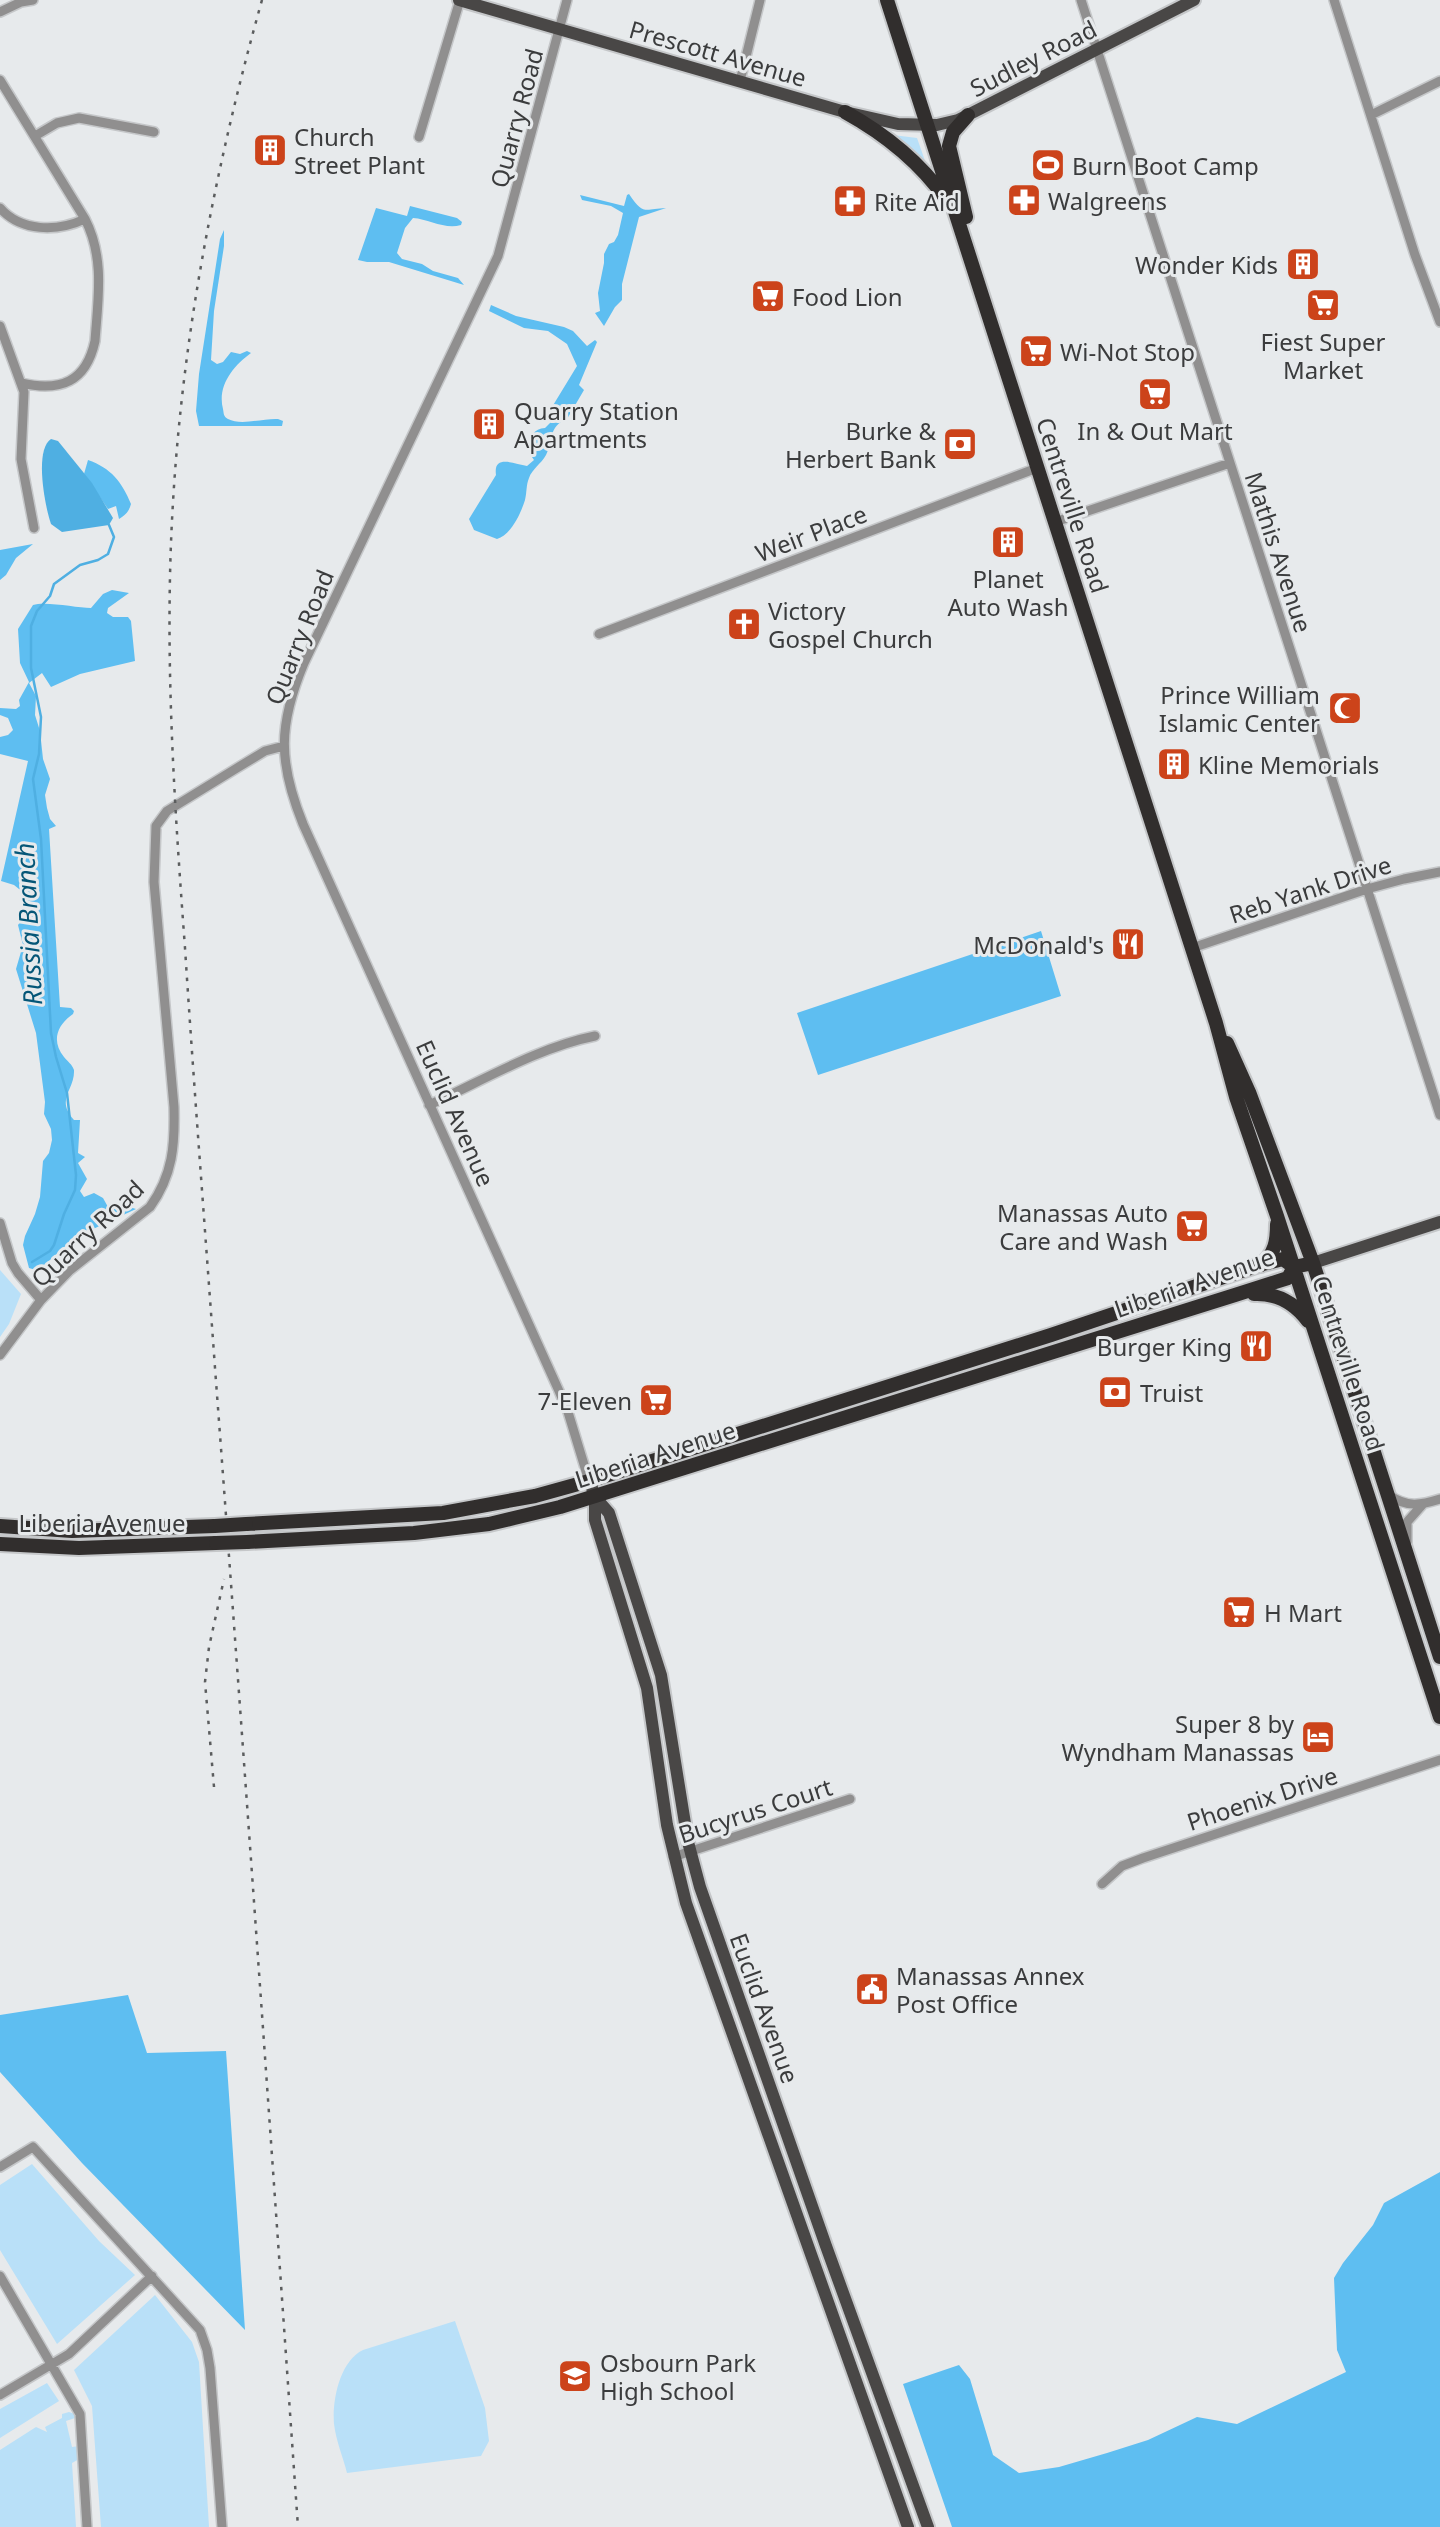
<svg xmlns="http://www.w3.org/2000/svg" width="1440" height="2527" viewBox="0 0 1440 2527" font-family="'Noto Sans',sans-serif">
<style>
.green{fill:#b9e0f8}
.forest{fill:#5ebef1}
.water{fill:#4fafe2}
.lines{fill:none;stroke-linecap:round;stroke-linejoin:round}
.stream{stroke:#4fafe2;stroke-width:2.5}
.minor-casing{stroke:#c5c7c9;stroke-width:12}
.major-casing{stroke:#c5c7c9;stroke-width:16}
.highway-casing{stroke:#c5c7c9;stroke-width:18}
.minor{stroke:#908f8f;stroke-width:9}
.major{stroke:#494746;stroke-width:12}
.highway{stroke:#312e2d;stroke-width:14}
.rail{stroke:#5b5d5e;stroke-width:2.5;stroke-dasharray:3.5 7;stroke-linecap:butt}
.highway-bridge-casing{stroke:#c5c7c9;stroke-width:18;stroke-linecap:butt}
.highway-bridge{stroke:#312e2d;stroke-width:14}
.labels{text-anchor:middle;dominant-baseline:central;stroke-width:6;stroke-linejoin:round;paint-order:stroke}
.street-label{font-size:24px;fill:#3b3c3d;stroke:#e7eaec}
.poi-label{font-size:24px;fill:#3b3c3d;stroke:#e7eaec;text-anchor:start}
.water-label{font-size:26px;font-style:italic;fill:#055677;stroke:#e7eaec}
</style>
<rect width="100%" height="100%" fill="#e7eaec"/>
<path class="green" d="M893,135l24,3 12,34 -36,-34z
M0,1270l21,24 -12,30 -9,13z
M32,2164l67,77 36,34 -78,69 -57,-94v-65z
M155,2295l37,47 7,20 10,165h-108l-9,-121 -18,-36z
M455,2321l30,87 4,33 -8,15 -134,17c-4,-16 -11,-32 -13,-49 -2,-24 6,-63 29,-74z
M47,2383l12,18 -59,37v-29z
M69,2412l6,2v4l-9,3 6,26 7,-1v13l-7,4 4,64h-76v-77l36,-23 11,5 -2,-5 17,-9v-4z"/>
<path class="forest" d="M629,194c15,22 15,15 37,14l-27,9 -17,67v16l-7,7 -11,19 -9,-13 5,-2 -2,-18 6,-30v-9l5,-10 5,-2 4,-7 5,-22 -12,-7 -29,-6 -2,-5 44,11 3,-11z
M410,206l47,12 5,4 -1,3c-16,5 -32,-6 -48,-7l-8,10 -8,25 5,6 20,5 11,7 25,7 6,7 -75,-23h-22l-9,-2 18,-52 31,8z
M224,230v16l-10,65 -3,49 6,4 6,-2 8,-10 9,2 7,-3 4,2c-18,13 -34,33 -28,56 1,5 0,7 5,10 13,7 36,-1 50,0l5,2 -1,5h-83l-3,-15 3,-37 21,-135z
M491,305l25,11 48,11 9,4 14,15 8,-6 2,2 -18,43 5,5 -17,29c-19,7 -14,23 -21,36 -5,9 -14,14 -17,23 -3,7 -2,14 -4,22 -4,13 -14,35 -28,39l-23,-9 -5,-11 27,-44c-3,-21 18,-11 31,-9l7,-6c-9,-11 -6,-31 11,-32l5,-5 2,-16 25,-41 -10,-22 -19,-13 -24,-3 -35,-17z
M88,460c23,8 34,22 43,44 -2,7 -5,11 -12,15l-3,-13 -8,3 -24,-35z
M33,544l-17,14 -10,17 -6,5v-30z
M112,590l17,3 -21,15 -1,5 6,4h15l3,4 4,40 -55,13 -29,13 -9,-14 -13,10 7,13 -1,19 5,16 3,28 7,20 -5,16 2,13 3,11 6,7 -7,3 11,178 11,1 3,3 -1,3c-16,11 -22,27 -9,43 4,5 8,7 10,13 1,20 -19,29 0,50h6l-2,33 7,4 -7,6 9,16 -7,12 4,6 10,-4 9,5 5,9 15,-2 13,4 -60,28 -34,30 -6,3 -7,-2 -6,-23 2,-9 10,-22 5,-17 3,-36 6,-8 3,-13 -1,-11 -7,-15 1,-12 -9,-69 -20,-64 7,-24 -5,-20 6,-8v-24l-10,-8 -13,-4 27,-120 -28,-7v-17l8,-2 5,-5 -5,-12 -8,-3v-7l16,1 4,-3 -1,-6 10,-18 -9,-19 -2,-34 15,-24c13,-4 44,3 58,3l12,-14z
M1041,931l20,65 -243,79 -21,-62z
M128,1995l19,58 79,-2 19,279 -163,-167 -82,-91v-57z
M1440,2172v355h-488l-49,-143 56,-19 11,14 23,76 26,18 40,-6 48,-14 41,-13 49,-23 40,7 109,-52 -9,-22 -3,-72 9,-15 30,-38 11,-22z"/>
<path class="water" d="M51,439l7,2 34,42 21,35 -4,7 -47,7 -11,-8c-6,-17 -17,-74 0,-85z"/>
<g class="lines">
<path class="stream" d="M32,1262l18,-11 4,-6 10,-31 11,-24 1,-15 -9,-82 -11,-36 -5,-24 -10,-194 -8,-60 6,-25 2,-37 -10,-49v-42l6,-15 13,-15 4,-12 26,-19 18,-5 10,-6 6,-17 -5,-12"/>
<g class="minor-casing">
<path id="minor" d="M567,0l-69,256 -194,407c-26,62 -26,99 -1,161l256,567 9,21 21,69
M1081,0l359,1115
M1334,0l81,255 25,67
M0,12l21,-10 12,-2
M0,80l85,139c20,39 13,80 10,122 -9,41 -34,51 -74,42
M740,81l20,-81
M1371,115l69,-34
M35,136l22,-13 22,-5 75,14
M419,137l41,-137
M0,208c21,24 57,24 85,11
M0,326l24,66 -3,67 13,69
M1055,522l175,-59
M599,634l438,-166
M1192,948l175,-59 37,-10 36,-7
M429,1105c53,-24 110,-58 166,-69
M0,1223l12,40 6,10 23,27
M0,1355l41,-55 28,-29 81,-64c23,-32 25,-62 24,-100l-20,-225 2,-56 11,-15 70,-43 28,-17 19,-5
M1389,1495c18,13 32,10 51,4
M1407,1542v-20l16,-18
M673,1857l177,-58
M1102,1884l20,-18 21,-8 297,-98
M0,2167l33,-20 167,183 7,20 3,18 12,159
M0,2276l80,138 7,113
M0,2395l69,-41 83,-78"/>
</g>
<g class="major-casing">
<path id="major" d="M459,0l386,112 53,12 39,1 21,-5 236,-120
M1313,1263l127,-41
M592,1488l3,9 14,16 52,162 27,167 12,45 126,359 102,281
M595,1497v23l52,168 20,137 19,78 222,624"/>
</g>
<g class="highway-casing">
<path id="highway" d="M887,0l329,1023 20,74 41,119 163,501
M845,112c40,22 74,49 101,87
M966,217l-17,-71 4,-14 15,-17
M1227,1043l22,49 64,171 127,394
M1261,1265c14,-11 16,-24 16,-41
M1254,1294c22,-1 40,8 54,27
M246,1524l197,-11 92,-17 54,-15 462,-146 208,-70 24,-6 11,8
M0,1526l72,5 143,-5
M247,1542l167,-9 75,-9 71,-17 675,-212 53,-17 6,-11 19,-4
M0,1544l79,4 137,-5"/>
</g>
<use href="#minor" class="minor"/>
<use href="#major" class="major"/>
<use href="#highway" class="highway"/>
<path class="rail" d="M262,0c-46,164 -79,332 -89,502 -9,149 1,297 12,446 9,140 20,280 30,420 29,386 56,773 83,1159
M214,1787l-9,-105 4,-35 15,-68"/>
<g class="highway-bridge-casing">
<path id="highway-bridge" d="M215,1526l31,-2
M216,1543l31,-1"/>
</g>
<use href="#highway-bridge" class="highway-bridge"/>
</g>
<defs>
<g id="building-square" transform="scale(1.75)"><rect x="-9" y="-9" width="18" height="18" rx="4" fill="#cc431a" stroke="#e7eaec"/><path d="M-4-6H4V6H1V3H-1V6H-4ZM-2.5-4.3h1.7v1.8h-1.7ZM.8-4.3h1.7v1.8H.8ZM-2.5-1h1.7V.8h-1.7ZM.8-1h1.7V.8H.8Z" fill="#fff"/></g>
<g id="stadium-square" transform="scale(1.75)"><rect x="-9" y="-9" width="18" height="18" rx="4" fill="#cc431a" stroke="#e7eaec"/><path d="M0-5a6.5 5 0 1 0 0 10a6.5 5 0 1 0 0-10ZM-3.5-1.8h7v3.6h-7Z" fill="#fff"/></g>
<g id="pharmacy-square" transform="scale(1.75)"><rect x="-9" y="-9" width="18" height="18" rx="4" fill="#cc431a" stroke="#e7eaec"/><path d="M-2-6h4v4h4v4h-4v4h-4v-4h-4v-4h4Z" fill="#fff"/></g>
<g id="supermarket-square" transform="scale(1.75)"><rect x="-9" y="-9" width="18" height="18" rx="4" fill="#cc431a" stroke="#e7eaec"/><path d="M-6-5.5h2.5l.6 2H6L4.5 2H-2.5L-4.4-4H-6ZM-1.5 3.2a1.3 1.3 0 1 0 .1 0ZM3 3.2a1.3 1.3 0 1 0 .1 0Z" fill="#fff"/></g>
<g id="bank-square" transform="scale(1.75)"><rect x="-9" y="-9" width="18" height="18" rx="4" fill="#cc431a" stroke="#e7eaec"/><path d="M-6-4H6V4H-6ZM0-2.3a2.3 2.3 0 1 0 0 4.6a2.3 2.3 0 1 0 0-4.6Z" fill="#fff"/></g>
<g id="church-square" transform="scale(1.75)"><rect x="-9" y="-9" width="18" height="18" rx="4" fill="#cc431a" stroke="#e7eaec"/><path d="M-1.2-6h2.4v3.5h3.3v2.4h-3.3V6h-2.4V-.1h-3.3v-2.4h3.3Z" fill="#fff"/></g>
<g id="mosque-square" transform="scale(1.75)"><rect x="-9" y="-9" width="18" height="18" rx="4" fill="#cc431a" stroke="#e7eaec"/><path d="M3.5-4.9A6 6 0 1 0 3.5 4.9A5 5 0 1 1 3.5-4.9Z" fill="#fff"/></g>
<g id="restaurant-square" transform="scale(1.75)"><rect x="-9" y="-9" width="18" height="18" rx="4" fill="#cc431a" stroke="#e7eaec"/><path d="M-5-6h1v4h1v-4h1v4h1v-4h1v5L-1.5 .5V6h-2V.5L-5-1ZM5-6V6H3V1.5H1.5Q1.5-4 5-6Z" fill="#fff"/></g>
<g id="hotel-square" transform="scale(1.75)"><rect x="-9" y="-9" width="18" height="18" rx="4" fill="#cc431a" stroke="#e7eaec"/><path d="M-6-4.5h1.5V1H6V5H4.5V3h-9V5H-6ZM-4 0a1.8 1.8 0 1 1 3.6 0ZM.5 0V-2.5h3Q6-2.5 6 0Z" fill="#fff"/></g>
<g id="civic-square" transform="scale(1.75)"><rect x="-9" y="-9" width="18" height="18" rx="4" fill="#cc431a" stroke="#e7eaec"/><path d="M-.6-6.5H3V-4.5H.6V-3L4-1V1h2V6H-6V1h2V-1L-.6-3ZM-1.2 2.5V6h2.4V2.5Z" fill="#fff"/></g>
<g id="school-square" transform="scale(1.75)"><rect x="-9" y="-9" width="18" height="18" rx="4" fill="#cc431a" stroke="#e7eaec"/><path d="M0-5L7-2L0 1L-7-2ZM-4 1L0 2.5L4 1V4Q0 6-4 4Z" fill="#fff"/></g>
</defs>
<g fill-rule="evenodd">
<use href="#building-square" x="270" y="150"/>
<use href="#stadium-square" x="1048" y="165"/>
<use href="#pharmacy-square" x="1024" y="200"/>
<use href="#pharmacy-square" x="850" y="201"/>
<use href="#building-square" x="1303" y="264"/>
<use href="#supermarket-square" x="768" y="296"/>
<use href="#supermarket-square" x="1323" y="305"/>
<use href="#supermarket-square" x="1036" y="351"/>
<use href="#supermarket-square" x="1155" y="394"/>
<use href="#building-square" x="489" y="424"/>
<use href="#bank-square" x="960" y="444"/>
<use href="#building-square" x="1008" y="542"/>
<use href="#church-square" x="744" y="624"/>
<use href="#mosque-square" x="1345" y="708"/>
<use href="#building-square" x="1174" y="764"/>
<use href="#restaurant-square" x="1128" y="944"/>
<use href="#supermarket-square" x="1192" y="1226"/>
<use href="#restaurant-square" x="1256" y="1346"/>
<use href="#bank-square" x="1115" y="1392"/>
<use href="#supermarket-square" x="656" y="1400"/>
<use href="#supermarket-square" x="1239" y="1612"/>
<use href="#hotel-square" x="1318" y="1737"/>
<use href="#civic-square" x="872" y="1989"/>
<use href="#school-square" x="575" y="2376"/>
</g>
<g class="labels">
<g class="street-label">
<text transform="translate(718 53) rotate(16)">Prescott Avenue</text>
<text transform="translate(1033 58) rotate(-27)">Sudley Road</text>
<text transform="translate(516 118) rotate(-75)">Quarry Road</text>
<text transform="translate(1073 505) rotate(72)">Centreville Road</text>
<text transform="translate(811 533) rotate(-21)">Weir Place</text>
<text transform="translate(1279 552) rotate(72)">Mathis Avenue</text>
<text transform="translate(299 637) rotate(-68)">Quarry Road</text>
<text transform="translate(1310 889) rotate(-18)">Reb Yank Drive</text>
<text transform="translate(456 1113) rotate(66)">Euclid Avenue</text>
<text transform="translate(87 1233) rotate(-43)">Quarry Road</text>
<text transform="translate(1194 1282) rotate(-19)">Liberia Avenue</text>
<text transform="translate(1349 1363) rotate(72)">Centreville Road</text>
<text transform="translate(655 1454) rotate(-18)">Liberia Avenue</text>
<text x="102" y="1522">Liberia Avenue</text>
<text transform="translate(1262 1798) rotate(-18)">Phoenix Drive</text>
<text transform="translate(755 1810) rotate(-18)">Bucyrus Court</text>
<text transform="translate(765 2008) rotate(70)">Euclid Avenue</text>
</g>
<g class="poi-label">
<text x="294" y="136">Church<tspan x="294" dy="28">Street Plant</tspan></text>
<text x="1072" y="165">Burn Boot Camp</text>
<text x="1048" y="200">Walgreens</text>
<text x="874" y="201">Rite Aid</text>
<text x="1278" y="264" text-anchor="end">Wonder Kids</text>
<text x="792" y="296">Food Lion</text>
<text x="1323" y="341" text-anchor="middle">Fiest Super<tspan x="1323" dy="28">Market</tspan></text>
<text x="1060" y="351">Wi-Not Stop</text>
<text x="514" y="410">Quarry Station<tspan x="514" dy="28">Apartments</tspan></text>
<text x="936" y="430" text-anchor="end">Burke &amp;<tspan x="936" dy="28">Herbert Bank</tspan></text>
<text x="1155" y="430" text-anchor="middle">In &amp; Out Mart</text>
<text x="1008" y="578" text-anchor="middle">Planet<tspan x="1008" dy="28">Auto Wash</tspan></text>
<text x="768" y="610">Victory<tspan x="768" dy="28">Gospel Church</tspan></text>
<text x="1320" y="694" text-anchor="end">Prince William<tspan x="1320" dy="28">Islamic Center</tspan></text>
<text x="1198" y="764">Kline Memorials</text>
<text x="1104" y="944" text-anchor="end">McDonald's</text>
<text x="1168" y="1212" text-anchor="end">Manassas Auto<tspan x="1168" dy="28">Care and Wash</tspan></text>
<text x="1232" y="1346" text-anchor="end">Burger King</text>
<text x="1140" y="1392">Truist</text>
<text x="632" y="1400" text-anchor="end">7-Eleven</text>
<text x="1264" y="1612">H Mart</text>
<text x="1294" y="1723" text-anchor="end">Super 8 by<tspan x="1294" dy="28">Wyndham Manassas</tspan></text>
<text x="896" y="1975">Manassas Annex<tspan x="896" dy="28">Post Office</tspan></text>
<text x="600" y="2362">Osbourn Park<tspan x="600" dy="28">High School</tspan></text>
</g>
<g class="water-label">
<text transform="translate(28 924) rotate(-93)">Russia Branch</text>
</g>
</g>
</svg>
